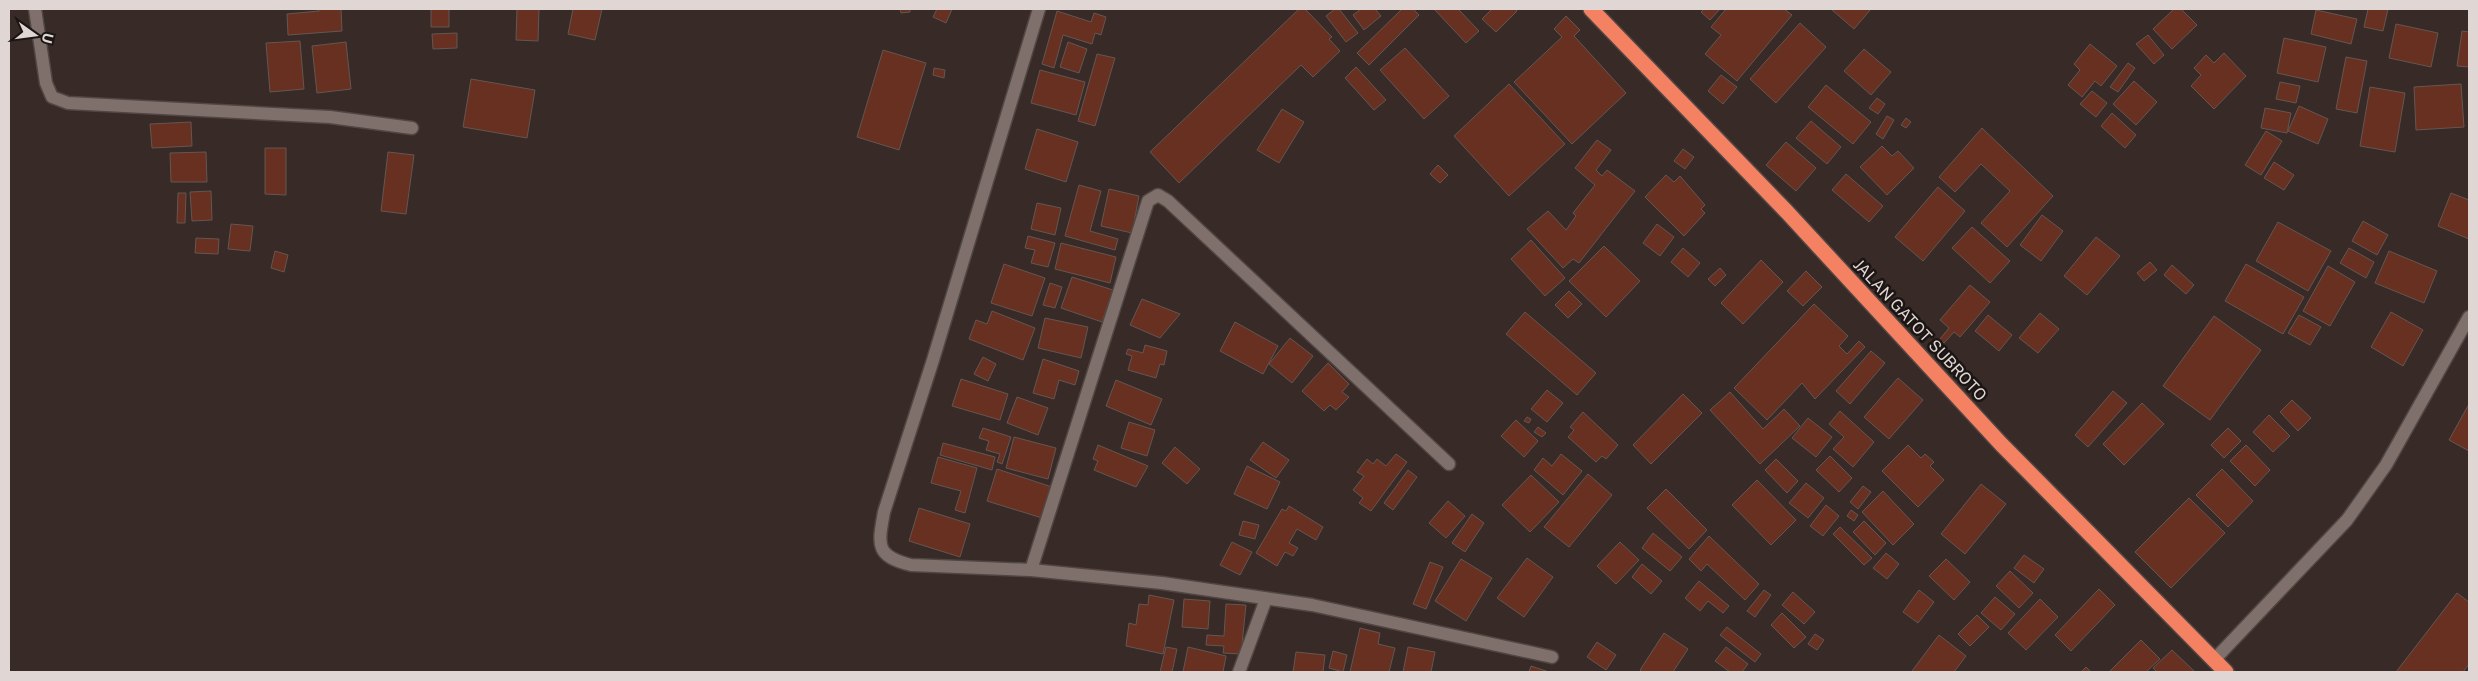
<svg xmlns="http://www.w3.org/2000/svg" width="2478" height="681" viewBox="0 0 2478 681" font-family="'Public Sans',sans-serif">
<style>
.building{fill:#683021;stroke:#645652}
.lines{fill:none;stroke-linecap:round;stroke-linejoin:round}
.street-casing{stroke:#514643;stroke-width:15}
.highway-casing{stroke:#514643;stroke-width:18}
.street{stroke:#7f706b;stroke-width:12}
.highway{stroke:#f48162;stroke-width:15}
.labels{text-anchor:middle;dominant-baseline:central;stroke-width:5;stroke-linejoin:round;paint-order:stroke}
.street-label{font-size:16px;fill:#e0d7d5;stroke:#1b1513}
</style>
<rect width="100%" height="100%" fill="#372a27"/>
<path class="building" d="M318,9h23l1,22 -54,4 -1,-21 32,-3z
M431,9h18v18h-18z
M517,9h22l-1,32 -22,-1z
M573,9h29l-7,31 -27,-6z
M900,9h10v3l-9,1z
M937,9h15l-6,14 -13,-6z
M1299,9h6l27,28 -3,2 11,12 -27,26 -12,-12 -122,118 -29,-31z
M1335,9h4l19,24 -12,9 -20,-26z
M1361,9h14l6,7 -17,14 -11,-15z
M1402,9h11l6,6 -50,50 -12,-12z
M1434,9h24l21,22 -13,12z
M1492,9h23l2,2 -21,21 -14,-13z
M1704,9h16l-10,11 -9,-8z
M1726,9h58l8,6 -55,66 -32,-27 16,-19 -10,-8z
M1831,9h40l-17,20z
M2174,9h7l16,16 -25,24 -19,-20z
M2368,9h20l-5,22 -19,-4z
M2316,10l41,9 -6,25 -40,-10z
M1057,11l34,11 3,-9 12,4 -5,18 -6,-2 -3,11 -29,-9 -9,33 -12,-4z
M1566,16l14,14 -6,6 52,57 -54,51 -58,-62 48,-45 -8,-8z
M1800,23l26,24 -50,56 -26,-24z
M2396,24l42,9 -7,34 -42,-9z
M2462,31l7,1v35l-12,-1z
M457,33v15l-24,1 -1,-15z
M2148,35l16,20 -10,9 -18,-20z
M2284,38l42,9 -8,35 -41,-9z
M300,41l4,48 -34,3 -4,-49z
M346,42l5,47 -34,4 -5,-47z
M1068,42l19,7 -8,24 -19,-6z
M2090,44l27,22 -16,20 -6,-5 -13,16 -14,-12 12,-15 -6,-6z
M1405,48l44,48 -25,23 -44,-49z
M1864,49l27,23 -20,23 -27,-24z
M883,50l43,13 -27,87 -42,-13z
M2224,53l22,23 -32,33 -23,-23 10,-11 -7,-7 12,-13 8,8z
M1097,54l18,4 -20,68 -17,-5z
M2346,57l21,4 -10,52 -21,-4z
M2128,63l7,5 -17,24 -8,-5z
M1356,67l30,33 -12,10 -29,-32z
M934,68l11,2 -1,8 -11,-3z
M1040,70l45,12 -9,33 -45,-12z
M1721,75l16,12 -14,17 -15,-13z
M471,79l64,11 -8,48 -64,-11z
M2134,81l23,21 -21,23 -23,-21z
M2280,82l20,4 -4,17 -20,-4z
M1509,84l56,60 -56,52 -55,-60z
M2461,84l3,43 -48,3 -2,-43z
M1826,85l45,37 -18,22 -45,-37z
M2370,87l35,6 -10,59 -35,-6z
M2092,91l15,12 -11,14 -16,-13z
M1877,98l8,6 -7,10 -9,-6z
M2299,106l29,13 -10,25 -30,-13z
M2265,108l26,5 -4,20 -26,-5z
M1282,109l22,13 -25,41 -22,-13z
M2112,113l24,22 -11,13 -24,-22z
M1887,116l7,4 -11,19 -7,-5z
M1906,118l5,4 -5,6 -5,-3z
M1811,121l30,26 -14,17 -31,-26z
M191,122l1,24 -40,2 -2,-24z
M1982,128l71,68 -46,51 -26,-24 29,-32 -29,-27 -26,28 -16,-15z
M1037,129l41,13 -12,40 -41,-13z
M2266,131l16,10 -21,34 -16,-10z
M1597,140l14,10 -15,20 6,6 5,-6 28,21 -56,72 -6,-4 -10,9 -36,-39 21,-18 18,19 10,-14 -3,-3 22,-28 -20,-17z
M1786,142l30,26 -20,23 -30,-26z
M1882,146l10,10 6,-5 16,17 -27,27 -27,-28z
M265,148h21v47l-21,-1z
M1683,149l11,8 -9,12 -11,-8z
M206,152l1,30h-36l-1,-29z
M388,152l26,3 -8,59 -25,-3z
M2274,162l20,13 -10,15 -20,-12z
M1438,165l10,10 -8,8 -10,-9z
M1846,174l37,32 -14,16 -37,-32z
M1666,175l8,7 6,-6 25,29 -4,4 4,4 -21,23 -39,-39z
M1079,185l22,6 -11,40 28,8 -3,11 -50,-14z
M1938,187l27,24 -42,50 -28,-24z
M1109,189l30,7 -7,37 -31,-7z
M211,191l1,29 -20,1 -2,-29z
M178,193h8l-1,30h-8z
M2451,193l18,7v39l-31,-13z
M1037,203l24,5 -6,27 -24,-6z
M2042,215l21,16 -22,30 -21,-16z
M2363,221l25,14 -11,20 -25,-14z
M2278,222l53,29 -23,40 -52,-30z
M231,224l22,2 -3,25 -22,-2z
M1657,224l17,13 -14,19 -17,-13z
M1972,227l38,34 -20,22 -38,-35z
M1028,236l27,7 -7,24 -17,-4 4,-13 -10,-2z
M2096,237l24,19 -33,39 -23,-19z
M196,238l23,1 -1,15 -23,-1z
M1531,240l34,38 -20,18 -34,-37z
M1061,243l55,14 -6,26 -55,-14z
M1604,246l36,35 -34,36 -37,-36z
M1683,248l17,15 -12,14 -17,-15z
M2349,248l25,14 -8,16 -26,-15z
M275,251l13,4 -4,17 -13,-4z
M2389,251l48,20 -13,32 -49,-20z
M1761,260l22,22 -40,42 -22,-21z
M2150,262l7,8 -13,11 -7,-8z
M1004,264l41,14 -13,38 -41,-13z
M2246,264l58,33 -21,37 -58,-33z
M2172,265l22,20 -8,9 -22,-19z
M2328,266l27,16 -25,44 -27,-15z
M1720,268l6,7 -11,11 -7,-7z
M1806,271l16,16 -19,19 -16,-15z
M1072,277l41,13 -11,32 -41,-14z
M1050,283l12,4 -7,21 -12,-3z
M1970,285l20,17 -30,35 -6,-5 -10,11 -4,-4 9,-11 -9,-8z
M1569,291l13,13 -14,14 -13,-13z
M1142,299l38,15 -20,24 -30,-13z
M1814,304l34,32 -9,10 8,8 12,-13 6,6 -50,52 -13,-16 -35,37 -33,-32z
M992,311l43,17 -12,32 -54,-21 7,-19 11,4z
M1525,312l71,61 -19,22 -71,-61z
M2391,312l32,18 -20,36 -32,-19z
M2040,313l19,16 -21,24 -19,-15z
M1988,315l24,20 -13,16 -24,-20z
M2299,315l22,12 -11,18 -22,-12z
M2214,316l47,34 -51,70 -47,-34z
M1045,318l43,9 -7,31 -43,-10z
M1235,322l43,24 -15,28 -43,-23z
M1290,338l23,18 -21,27 -23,-19z
M1145,345l22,6 -3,14 -4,-1 -4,14 -28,-8 4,-14 -6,-2 2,-5 15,4z
M1871,351l14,12 -35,41 -14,-13z
M983,357l13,7 -8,17 -14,-7z
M1043,359l36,12 -4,14 -16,-5 -5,19 -21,-6z
M1328,363l21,21 -7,8 7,5 -13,13 -6,-5 -6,6 -22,-20z
M1898,378l25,22 -34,39 -25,-22z
M961,379l47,15 -8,26 -48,-14z
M1116,380l46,19 -11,26 -45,-19z
M1547,390l16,13 -16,19 -16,-13z
M2113,391l14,12 -39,44 -13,-12z
M1730,392l33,37 21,-20 16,17 -40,38 -50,-54z
M1683,394l19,19 -51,51 -18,-19z
M1017,397l31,11 -10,27 -31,-12z
M2292,400l19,18 -13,13 -18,-19z
M2142,403l22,21 -40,41 -21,-21z
M2469,404v47l-20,-11z
M1840,411l34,31 -21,25 -20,-18 11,-12 -15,-13z
M1583,412l35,33 -12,14 -4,-3 -6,6 -28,-25 6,-7 -4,-3z
M2269,415l21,21 -17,16 -20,-20z
M1527,417l4,2 -2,4 -5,-2z
M1808,418l24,19 -16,20 -24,-19z
M1516,420l22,21 -14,16 -23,-21z
M1129,422l26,8 -8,26 -26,-8z
M1538,427l8,6 -4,4 -8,-5z
M983,428l28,9 -9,27 -5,-2 3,-8 -14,-4 3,-9 -10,-3z
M2228,428l13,13 -17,17 -13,-13z
M1014,437l42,11 -8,31 -42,-11z
M1263,442l26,18 -13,18 -26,-18z
M943,443l52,14 -3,13 -52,-15z
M1098,445l50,21 -12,21 -42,-17 4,-9 -5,-2z
M1908,445l13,13 4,-4 9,8 -4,4 14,14 -26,27 -36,-36z
M2246,445l24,25 -15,16 -25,-25z
M1175,447l25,22 -13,15 -25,-21z
M1396,454l11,8 -36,49 -12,-8 4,-5 -10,-8 11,-14 -7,-4 10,-13 6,5 4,-5 9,7z
M1561,454l21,17 -19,24 -29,-25 9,-12 9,8z
M1830,456l22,22 -13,14 -23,-22z
M938,457l39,11 -12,45 -10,-3 6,-19 -30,-8z
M1776,459l22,22 -11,12 -22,-23z
M1247,466l33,16 -13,27 -33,-15z
M997,469l55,18 -10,31 -55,-17z
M2222,469l31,32 -25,26 -32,-32z
M1408,470l9,7 -24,33 -9,-7z
M1588,474l24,21 -43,52 -25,-20z
M1531,475l28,27 -29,30 -28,-27z
M1757,480l39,40 -25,25 -39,-40z
M1806,483l18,15 -16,20 -19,-15z
M1981,484l25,20 -41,50 -24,-20z
M1863,486l8,6 -13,17 -8,-7z
M1666,489l41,41 -18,19 -42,-41z
M1883,491l31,33 -21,21 -31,-33z
M2189,498l36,35 -54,55 -36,-36z
M1448,501l17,15 -19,22 -17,-15z
M1826,505l13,11 -16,20 -13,-10z
M1289,506l34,21 -7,13 -19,-11 -8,14 9,5 -5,8 -8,-4 -8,14 -21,-13 26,-44 4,2z
M919,508l51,16 -10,33 -51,-16z
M1851,510l7,5 -4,6 -7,-5z
M1472,514l12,9 -19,29 -13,-9z
M1243,521l16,4 -4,14 -16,-4z
M1864,521l22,22 -11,12 -22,-23z
M1840,527l32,31 -8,7 -31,-31z
M1653,533l29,24 -12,14 -28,-23z
M1709,536l50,48 -14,16 -38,-36 -6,7 -12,-12z
M1232,542l20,10 -12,23 -20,-10z
M1620,542l19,18 -23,24 -19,-18z
M1886,553l13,11 -12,15 -14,-11z
M2024,555l20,14 -10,14 -20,-15z
M1527,558l26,19 -29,40 -27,-19z
M1461,559l31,19 -26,43 -31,-20z
M1946,559l24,23 -16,18 -25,-24z
M1430,562l13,5 -17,42 -13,-5z
M1642,564l20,17 -11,13 -19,-17z
M2010,571l23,22 -14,15 -23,-22z
M1699,581l30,25 -6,7 -15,-12 -8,10 -15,-13z
M2099,589l16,16 -44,46 -16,-16z
M1764,590l7,5 -16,22 -8,-6z
M1919,590l15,12 -16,21 -15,-11z
M1793,592l22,20 -11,12 -22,-19z
M2457,593l12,9v62l-6,8h-67z
M1149,595l25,5 -11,54 -37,-8 3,-23 7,2 3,-21 9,1z
M1995,597l20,17 -14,16 -20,-17z
M1184,599l26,2 -2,28 -26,-2z
M2040,599l18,18 -32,33 -18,-17z
M1226,604l20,1 -5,49 -18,-1 1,-7 -18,-1 1,-10 17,1z
M1782,613l24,24 -12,11 -23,-23z
M1977,615l12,12 -19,19 -12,-12z
M1727,627l34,27 -6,8 -35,-27z
M1360,628l20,5 -2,11 17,4 -6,24h-39z
M1664,633l24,16 -15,23h-30l-3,-2z
M1815,634l9,6 -7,10 -9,-6z
M1939,635l27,21 -12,16h-40l-2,-1z
M2141,640l19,19 -14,13h-37z
M1597,642l19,13 -10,15 -19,-13z
M1166,647l11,2 -5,23h-12z
M1188,647l38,9 -3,16h-40z
M1408,647l27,5 -4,20h-28z
M1726,647l22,17 -6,8h-12l-15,-11z
M2172,650l22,21 -1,1h-36l-4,-4z
M1333,651l14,4 -4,17 -14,-4z
M1296,652l29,3 -2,17h-30z
M1531,666l18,6h-20z
M2086,667l5,5h-10z"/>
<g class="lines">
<g class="street-casing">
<path id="street" d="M35,9l11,74 6,14 16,6 262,14 82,11
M1039,9l-106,351 -49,152c-6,33 -9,44 27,53l120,5 131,13 150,22 240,52
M1031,570l117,-369 10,-6 10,6 281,263
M2214,660l133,-140 39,-55 83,-148
M1239,672l27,-73"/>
</g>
<g class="highway-casing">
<path id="highway" d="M1591,9l196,203 214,232 225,228"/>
</g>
<use href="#street" class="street"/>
<use href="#highway" class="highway"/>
</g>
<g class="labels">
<g class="street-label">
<text transform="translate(1920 330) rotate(47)">JALAN GATOT SUBROTO</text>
</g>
</g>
<rect width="2478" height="681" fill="none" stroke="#e0d7d5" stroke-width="20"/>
<g transform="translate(35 35) rotate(104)" stroke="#1b1513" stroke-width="4" paint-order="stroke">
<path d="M0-4L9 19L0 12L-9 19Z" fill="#e0d7d5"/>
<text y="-8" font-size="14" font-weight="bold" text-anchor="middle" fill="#e0d7d5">U</text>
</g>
</svg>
